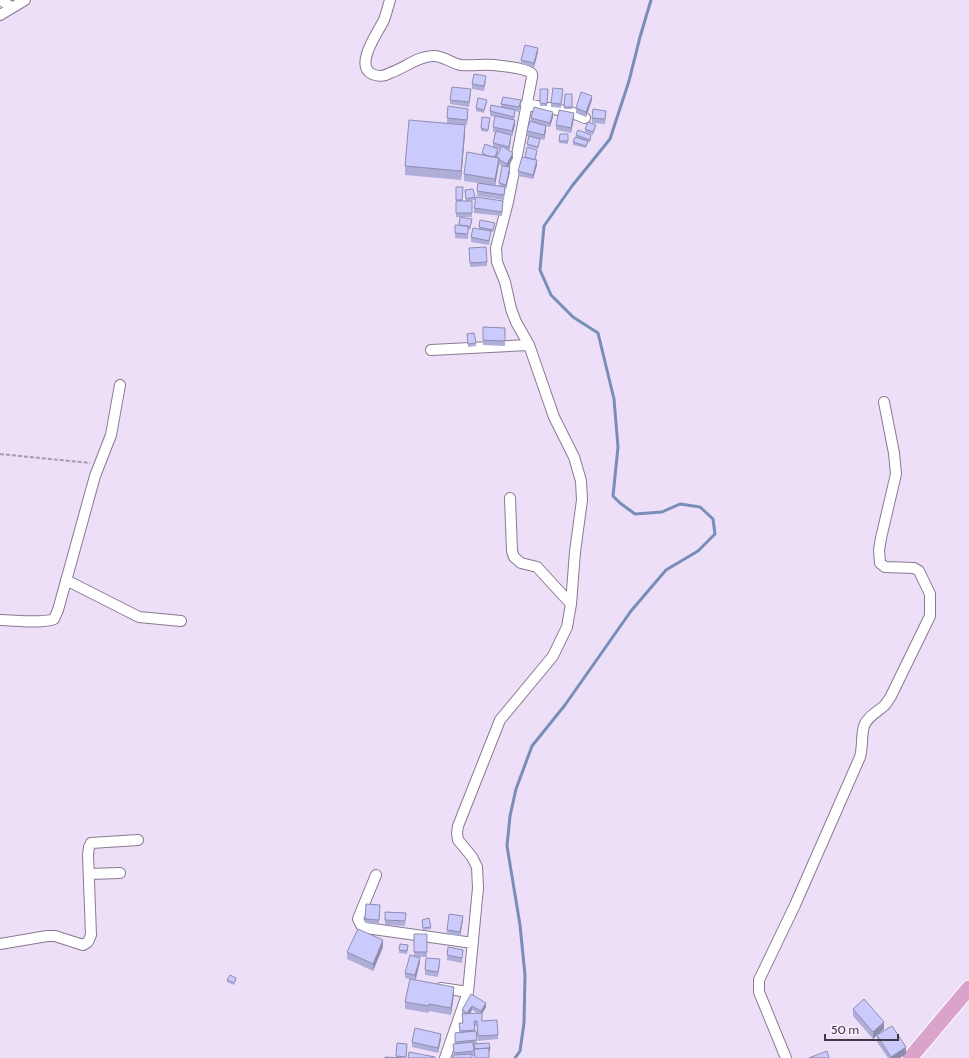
<svg xmlns="http://www.w3.org/2000/svg" width="969" height="1058" viewBox="0 0 969 1058" font-family="Cabin,sans-serif">
<style>
.lines{fill:none;stroke-linecap:round;stroke-linejoin:round}
.stream{stroke:#788eb8;stroke-width:3}
.minor-casing{stroke:#887a91;stroke-width:12}
.primary-casing{stroke:#fff;stroke-width:17}
.path{stroke:#a59aad;stroke-width:2;stroke-dasharray:4 2;stroke-linecap:butt}
.minor{stroke:#fff;stroke-width:10}
.primary{stroke:#d9a3cb;stroke-width:15}
.wall{fill:#afaed9;fill-rule:evenodd}
.shaded-wall{fill:#8e8db0}
.building{fill:#cbcafc;stroke:#8e8db0}
</style>
<rect width="100%" height="100%" fill="#eedff8"/>
<g class="lines">
<path class="stream" d="M515,1058l5,-7 4,-28 1,-48 -5,-50 -13,-79 3,-30 6,-27 16,-43 33,-41 66,-94 35,-41 32,-19 17,-17 -2,-15 -13,-12 -20,-3 -18,8 -27,2 -15,-11 -7,-7 5,-49 -4,-48 -16,-66 -25,-16 -22,-22 -11,-25 4,-44 28,-40 38,-47 19,-58 11,-44 11,-37"/>
<g class="minor-casing">
<path id="minor" d="M1,0l10,7
M390,0c-2,7 -4,14 -6,20 -6,12 -30,45 -12,54 6,3 13,2 18,-1 15,-5 26,-16 42,-17 11,-1 18,7 29,9 11,1 22,-1 33,0 8,1 33,3 38,9v3l-24,125 -12,46 1,14 8,20 6,27 5,13 13,23 25,72 20,40 7,24 1,19 -7,52 -4,52 -4,23 -14,29 -53,64 -42,106 -1,7 1,7 14,17 5,10 1,21 -10,104 -23,66
M0,15l25,-15
M526,104l44,8 15,6
M431,350l98,-5
M510,498l2,53 2,6 7,6 16,4 34,37
M66,580l73,37 42,4
M0,620c15,0 41,4 54,-1l4,-9 37,-134 16,-41 9,-50
M89,874l31,-1
M376,875l-18,44 3,6 5,3 107,15
M0,944l47,-8h8l28,9 5,-3 3,-7 -3,-80 1,-8 2,-4 47,-3
M441,988l27,4
M786,1058l-27,-66v-12l36,-75 65,-148c3,-10 1,-21 4,-31 3,-9 13,-14 20,-20 3,-3 5,-7 7,-10l39,-80v-22l-11,-23 -5,-3 -29,-1 -5,-4 -1,-13 2,-12 15,-64 -2,-21 -10,-51"/>
</g>
<g class="primary-casing">
<path id="primary" d="M910,1058l59,-70"/>
</g>
<path class="path" d="M0,454l90,9"/>
<use href="#minor" class="minor"/>
<use href="#primary" class="primary"/>
</g>
<path class="wall" d="M538,52l-4,15 -13,-3v-4z
M486,81l-2,10 -12,-2v-5z
M540,89h8l-1,17h-7z
M471,94l-2,13 -19,-3v-4z
M563,94l-2,14 -10,-1v-4z
M565,94h7v15h-8z
M592,100l-6,17 -10,-4v-5z
M487,102l-3,11 -8,-2v-3z
M501,104h20l-2,8 -4,-1 -1,9 1,5 -3,11 -1,-1v4l-2,11 4,8 -5,9 2,5 -4,17h-1l-1,11 -27,-4 1,-13 -14,-2v-7l18,-19v-2l11,-6v-4l2,-11h-2v-5l2,-10 -5,-1v-5l11,-4zM496,148l4,1 -2,4zM499,164l3,2 -3,20 -4,-1z
M468,113l-1,12h-2v9l-4,46 -56,-5v-9l59,-41 -17,-2v-5z
M606,116l-1,8 -13,-1v-5z
M553,117l-3,10 -4,-1v4l-2,10 -4,-1 -2,10 -11,-3 2,-10h-2v-5l4,-9v-4z
M574,118l-3,15 -15,-3v-5z
M490,121l-2,11 -7,-1v-3z
M596,127l-3,8 -8,-3v-3z
M560,134h8v10l-9,-1z
M576,135l15,2 -1,5h-2l-2,6 -13,-3v-3l3,-5z
M537,152l-2,8 2,5 -4,14 -15,-3v-5z
M463,187l-1,14h10v16h-10l10,4 -2,9 -2,-1v10l-13,-1v-13l4,1 1,-9h-4v-17z
M465,190l10,7v3l-9,1z
M503,205l-1,11 -28,-3v-5z
M495,225l-2,7h-2l-2,13 -18,-3v-5l14,-7 -6,-1v-2z
M469,248l18,14v4l-17,1z
M483,327l22,1v18l-22,-1z
M467,334l9,9v3l-8,1z
M380,910l-1,14 -14,-1v-4z
M385,912l21,1 -1,13 -20,-1z
M422,920l9,7v2l-8,1z
M463,920l-3,16 -13,-2v-4z
M414,934h13v23h-12l5,5 -4,18 38,14 -3,21 -22,-4v2l-24,-4v-7l9,-22 -9,-2v-5l9,-16z
M400,944l8,1 -1,9 -8,-1z
M383,947l-10,24 -26,-12v-7z
M463,954l-1,9 -15,-3v-5z
M440,964l-2,13 -13,-2v-5z
M227,980h9l-2,5 -7,-3z
M471,994l15,13 -4,7v7l16,14v4l-20,2 -1,-15h-2v5h1l1,12 13,6v3l-16,-7h-1l1,11 -20,-1 -1,-11h2v-11l4,-1v-9h3v-13zM472,1010l5,3 -7,1z
M853,1009l31,20 -11,10 -20,-23z
M877,1035l29,19 -6,4h-12l-11,-16z
M441,1039l-3,14 -26,-6v-5z
M397,1043l10,6 -1,9h-21l11,-1z"/>
<path class="shaded-wall" d="M538,48v4l-4,15v-4z
M592,96v4l-6,17v-5z
M553,112v5l-3,10v-4z
M574,113v5l-3,15v-5z
M515,120v5l-3,11v-5z
M465,125v9l-4,46v-9z
M546,126v4l-2,10v-5z
M511,135v4l-2,12v-4z
M513,153v5l-6,11v-5z
M499,158v6l-4,22v-7z
M537,160v5l-4,14v-4z
M510,167v5l-4,17v-4z
M463,916v4l-3,16v-4z
M383,940v7l-10,24v-7z
M420,958v4l-5,18v-5z
M454,987v7l-3,21v-7z
M486,1003v4l-5,9v-5z
M472,1006v4l-5,8v-5z
M884,1022v7l-11,10v-7z
M441,1034v5l-3,14v-5z
M906,1047v7l-6,4h-9v-1z"/>
<path class="building" d="M525,45l13,3 -4,15 -13,-3z
M474,74l12,2 -2,10 -12,-2z
M452,87l19,2 -2,13 -19,-2z
M553,88l10,1 -2,15 -10,-1z
M540,89h8l-1,15 -7,-1z
M581,92l11,4 -6,16 -10,-4z
M565,94h7v13h-8z
M503,97l18,3 -2,7 -18,-3z
M478,98l9,2 -3,10 -8,-2z
M491,105l24,5 -1,7 -24,-6z
M448,106l20,3 -1,11 -20,-2z
M534,107l19,5 -3,11 -19,-5z
M593,109l13,2 -1,8 -13,-1z
M559,110l15,3 -3,15 -15,-3z
M495,116l20,4 -3,11 -19,-4z
M482,117l8,1 -2,12 -7,-2z
M409,120l56,5 -4,46 -56,-5z
M530,121l16,5 -2,9 -17,-4z
M588,122l8,3 -3,7 -8,-3z
M578,130l13,5 -1,5 -14,-5z
M496,131l15,4 -2,12 -16,-4z
M560,134h8v7h-9z
M529,136l11,3 -2,8 -11,-3z
M575,137l13,4 -2,5 -13,-4z
M485,144l13,5 -3,8 -7,-1 -6,-3z
M502,146l11,7 -6,11 -9,-5 1,-1 -3,-1z
M527,147l10,3 -2,10 -10,-3z
M467,152l32,6 -4,21 -31,-5z
M522,157l15,3 -4,15 -15,-4z
M502,166l8,1 -4,18 -7,-2z
M478,183l27,4 -1,8 -27,-4z
M456,187h7l-1,13h-6z
M473,189l2,8 -9,2 -1,-9z
M476,197l27,4 -1,11 -28,-4z
M456,201h16v12h-16z
M460,217l12,2 -2,8h-2v-1l-9,-1z
M480,220l15,3 -2,7 -14,-3z
M455,225l13,1v8l-13,-1z
M473,228l18,3 -2,10 -18,-4z
M486,247l1,15 -17,1 -1,-15z
M483,327l22,1v13l-22,-1z
M474,333l2,10 -8,1 -1,-10z
M366,904l14,1 -1,15 -14,-1z
M385,912l21,1 -1,8 -20,-1z
M449,914l14,2 -3,16 -13,-2z
M429,918l2,9 -8,1 -1,-8z
M358,929l25,11 -10,24 -26,-12z
M414,934h13v18h-13z
M400,944l8,1 -1,6 -8,-1z
M448,947l15,3 -1,8 -15,-3z
M410,955l10,3 -5,17 -10,-2z
M426,958l14,1 -2,13 -13,-2z
M230,975l6,3 -2,5 -7,-3z
M410,979l44,8 -3,21 -22,-4v2l-24,-4z
M471,994l15,9 -5,8 -9,-5 -5,7 -5,-3z
M864,999l20,23 -11,10 -20,-23z
M482,1013v8l15,-1 1,15 -20,1 -1,-15h-3l1,9 -15,1 -1,-8h4l-1,-9z
M892,1026l14,21 -15,10 -14,-22z
M415,1028l26,6 -3,14 -26,-6z
M476,1031l1,9 -22,2v-9z
M473,1042l1,9 -20,2 -1,-9z
M397,1043l10,1 -1,13 -10,-1z
M489,1043l1,6 -1,1v-2l-14,1 -1,-5z
M489,1048v10h-14l-1,-9z
M827,1051l2,7h-20z
M409,1052l26,5v1h-27z
M472,1054v4h-19v-3z
M385,1057l17,1h-17z"/>
<path d="M825 1034v6h73v-6" fill="none" stroke="#3f3943" stroke-width="2"/>
<text x="831" y="1034" font-size="12" fill="#3f3943" stroke="#f8effe" stroke-width="3" paint-order="stroke">50 m</text>
</svg>
